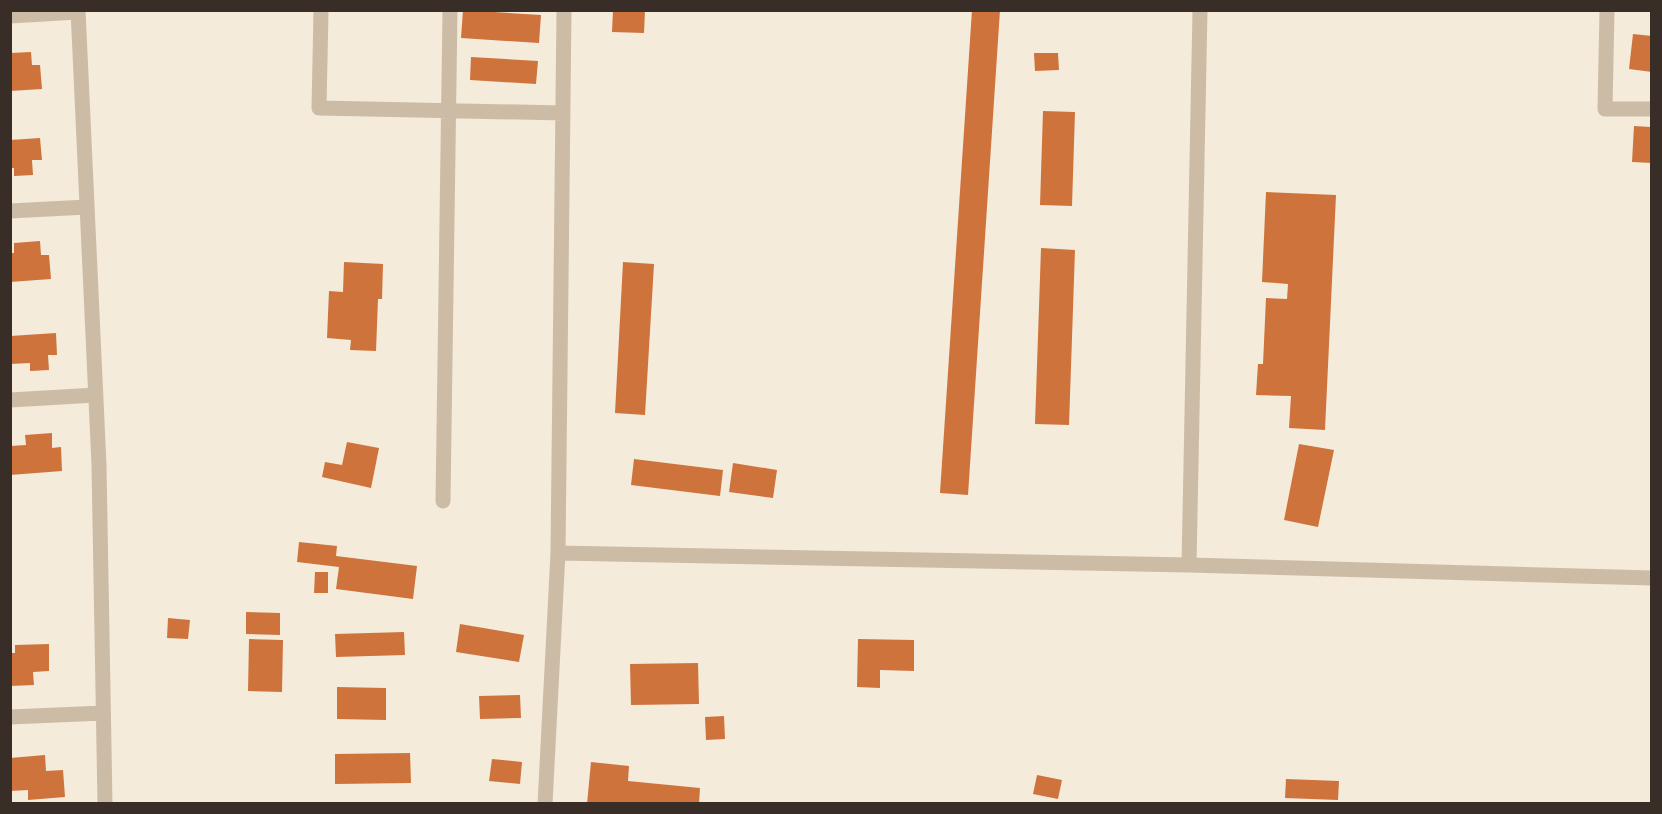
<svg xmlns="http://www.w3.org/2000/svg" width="1662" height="814" viewBox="0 0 1662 814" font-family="Poppins,sans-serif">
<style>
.building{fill:#cf733d}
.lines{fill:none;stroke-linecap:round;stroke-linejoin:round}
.street{stroke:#cdbca5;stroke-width:15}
</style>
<rect width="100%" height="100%" fill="#f4ebda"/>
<path class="building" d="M463,10l78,5 -2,28 -78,-5z
M613,10h32l-1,23 -32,-1z
M972,10h28l-32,485 -28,-2z
M1633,34l19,2v36l-23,-3z
M31,52l1,13h8l2,24 -32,2v-38z
M1034,53h24l1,17 -24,1z
M471,57l67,4 -2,23 -66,-4z
M1043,111l32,1 -3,94 -32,-1z
M1634,126l17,1 1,36 -20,-1z
M40,138l2,22h-10l1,15 -19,1v-8h-4v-28z
M1266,192l70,3 -11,235 -36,-2 2,-32 -35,-1 2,-31h5l3,-66 21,1 1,-15 -26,-2z
M40,241l1,14h8l2,24 -41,3v-29h4v-10z
M1041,248l34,2 -6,175 -34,-1z
M344,262l39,2 -1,35h-4l-2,52 -26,-1 1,-10 -24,-2 2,-47 14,1z
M623,262l31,2 -9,151 -30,-2z
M56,333l1,22h-9l1,15 -19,1v-8l-20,1v-28z
M52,433v15l9,-1 1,24 -52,4v-29l16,-1 -1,-10z
M347,442l32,6 -8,40 -49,-11 3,-15 17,3z
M1299,444l35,6 -16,77 -34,-7z
M634,459l89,11 -3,26 -89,-11z
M733,463l44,7 -4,28 -44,-6z
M299,542l38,4 -1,10 81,10 -4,33 -77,-10 3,-22 -42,-5z
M315,572h13v21h-14z
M246,612l34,1v22l-34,-1z
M168,618l22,2 -2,19 -21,-1z
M460,624l64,11 -5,27 -63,-10z
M404,632l1,23 -69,2 -1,-23z
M249,639l34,1 -1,52 -34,-1z
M858,639l56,1v31l-34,-1v18l-23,-1z
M49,644v27l-16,1 1,13 -24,1v-33h5v-8z
M698,663l1,41 -68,1 -1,-41z
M337,687l49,1v32l-49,-1z
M520,695l1,23 -41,1 -1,-23z
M724,716l1,23 -19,1 -1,-23z
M410,753l1,30 -76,1v-30z
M45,755l1,16 17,-1 2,27 -37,3v-10l-18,1v-33z
M492,759l30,3 -2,22 -31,-3z
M591,762l38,4 -1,15 72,7 -1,16h-112z
M1037,775l25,5 -4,19 -25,-5z
M1286,779l53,2 -1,19 -53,-2z"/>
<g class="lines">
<path class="street" d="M78,10l21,455 6,339
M321,10l-2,98 244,5
M564,10l-6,543 631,12 463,13
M1607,10l-2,99h47
M10,16l68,-4
M10,211l77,-4
M10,400l86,-5
M443,501l7,-491
M1189,565l11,-555
M10,717l93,-4
M545,804l13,-251"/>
</g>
<rect width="1662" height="814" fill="none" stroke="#382e27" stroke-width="24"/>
</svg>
